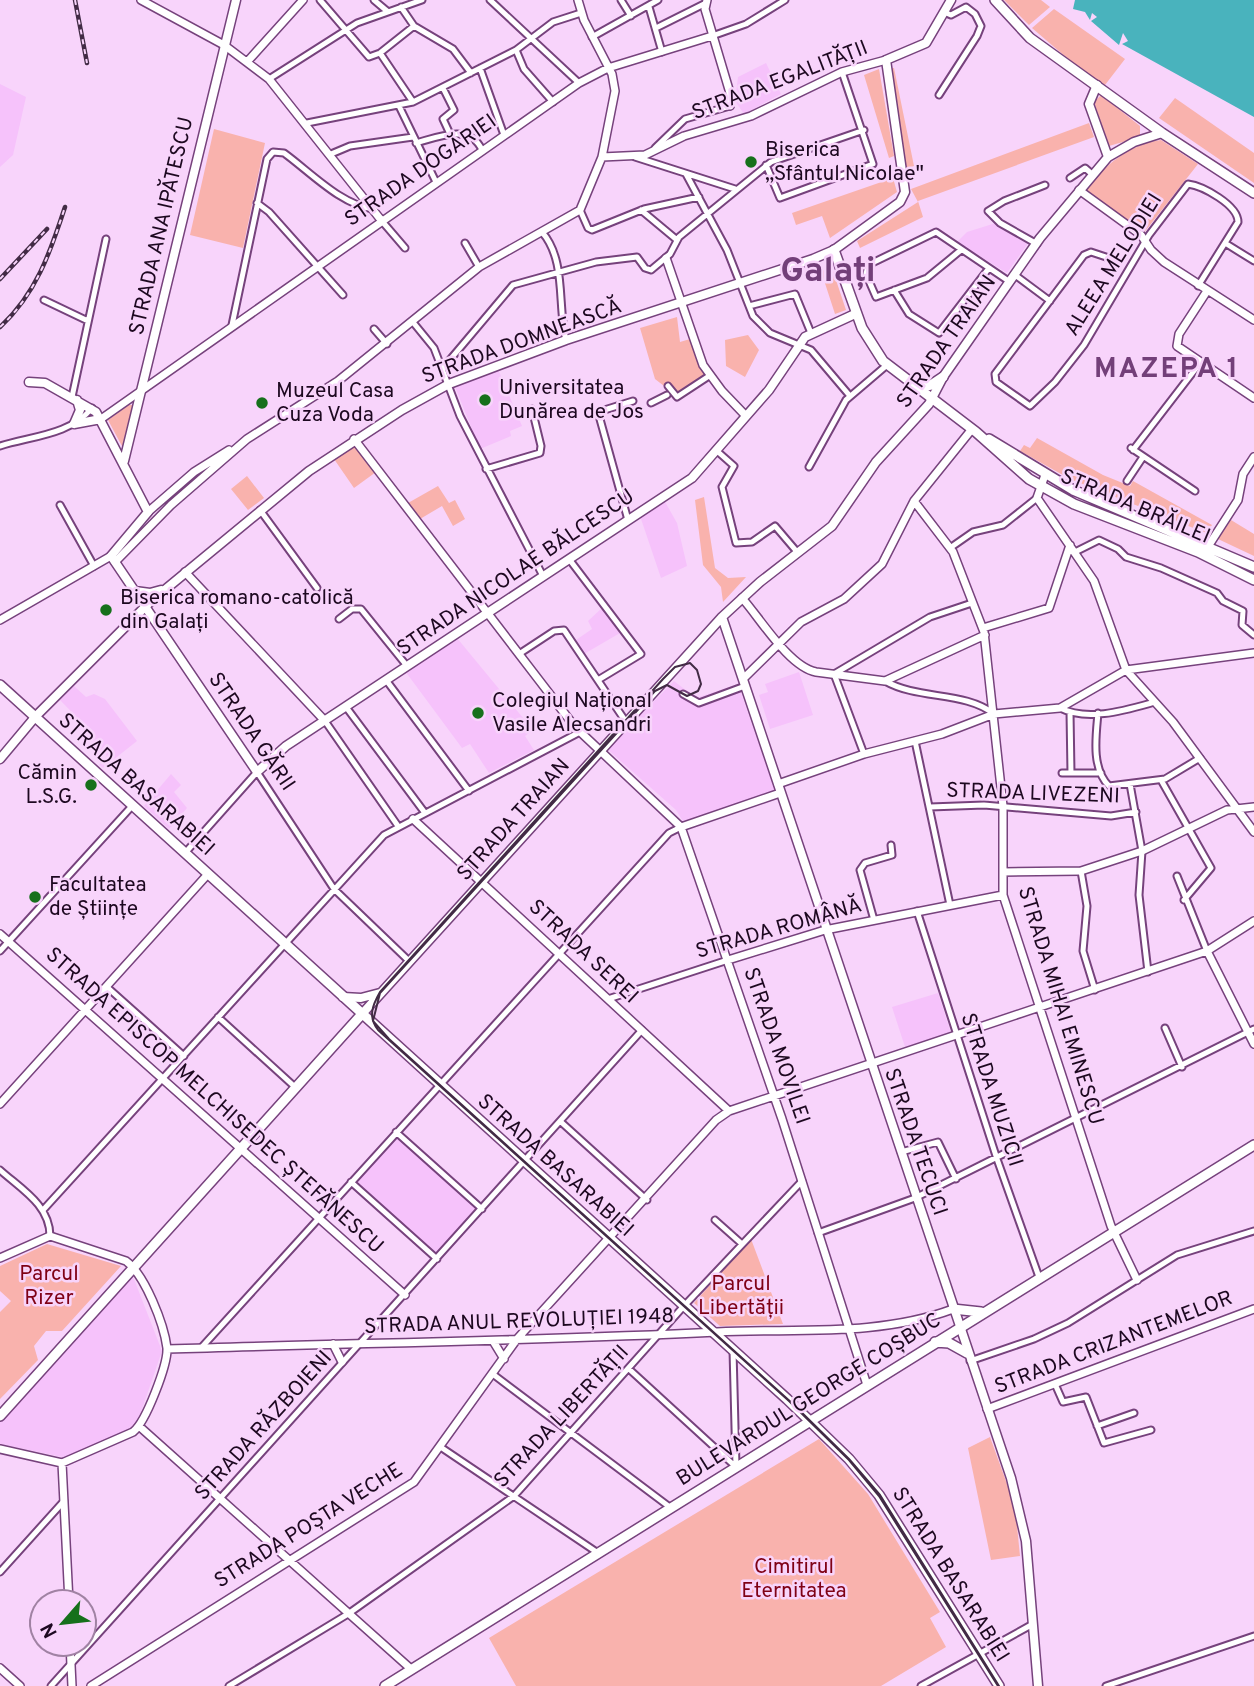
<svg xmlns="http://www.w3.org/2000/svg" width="1254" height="1686" viewBox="0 0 1254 1686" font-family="Overpass,sans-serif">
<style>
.built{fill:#f6c2fb}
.green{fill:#f9b2ad}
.water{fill:#49b3bd}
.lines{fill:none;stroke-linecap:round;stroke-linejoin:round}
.minor-casing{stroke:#76427c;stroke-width:9}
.tertiary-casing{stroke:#76427c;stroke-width:10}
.secondary-casing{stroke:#76427c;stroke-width:11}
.primary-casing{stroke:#76427c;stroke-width:12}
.minor{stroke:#fff;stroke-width:5}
.tertiary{stroke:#fff;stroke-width:7}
.secondary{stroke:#fff;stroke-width:8}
.primary{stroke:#fff;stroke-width:9}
.tram{stroke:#422b45;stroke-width:2}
.rail-casing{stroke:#422b45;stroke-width:4.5}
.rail{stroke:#f8d4fb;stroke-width:2;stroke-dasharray:5;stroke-linecap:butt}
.poi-dot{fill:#16701b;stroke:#f8d4fb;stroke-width:2.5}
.labels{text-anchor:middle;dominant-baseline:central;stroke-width:5;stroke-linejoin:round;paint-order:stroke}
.street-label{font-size:21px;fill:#1d0820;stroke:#f8d4fb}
.poi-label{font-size:21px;fill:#1d0820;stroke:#f8d4fb;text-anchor:start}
.park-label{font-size:21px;fill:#7f0115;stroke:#f8d4fb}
.district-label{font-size:28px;font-weight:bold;letter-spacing:2px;fill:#733f79;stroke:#f8d4fb}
.town-label{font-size:35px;font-weight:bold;fill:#733f79;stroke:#f8d4fb}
</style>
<rect width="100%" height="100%" fill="#f8d4fb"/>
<path class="built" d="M766,63l15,31 -37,20 -9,-13 3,-24z
M0,84l26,13 -13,58 -13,12z
M999,222l30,20 -22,31 -50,-31 10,-10z
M498,369l24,57 -12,5 1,5 -31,13 -25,-62z
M664,500l13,23 10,43 -26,12 -21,-62z
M602,608l18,25 -36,21 -8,-14 16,-11 -4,-8z
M457,638l76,92 -8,6 9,14 -45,23 -19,-29 -8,4 -57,-77z
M799,672l14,43 -43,14 -11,-34 9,-3 -3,-8z
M674,681l22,17 42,-14 37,107 -91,32 -8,-13 -69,-61z
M74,686l12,11 8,-3 11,5 32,42 -34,27 -4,-3 8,-9 -23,-21 5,-5 -29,-30z
M171,774l10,11 -7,7 13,16 -18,21 -25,-23z
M938,993l13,40 -46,14 -13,-40z
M396,1134l83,74 -41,48 -83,-74z
M132,1274l30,77 -22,64 -8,13 -65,30 -67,-14v-25z"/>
<path class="green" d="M1004,0h37l9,7 -21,18z
M1054,9l71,50 -20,26 -24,-15 -49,-42z
M894,68l20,98 -10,3 -15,-100z
M879,69l15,87 -5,2 -25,-83z
M1101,95l39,31v11l-31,9 -15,-44z
M1175,98l79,55v30l-95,-65z
M1089,123l5,14 -176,64 5,16 -63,31 -3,-7 61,-39 -7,-13z
M214,129l51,14 -22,105 -53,-13z
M1161,140l37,24 -55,70 -59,-43c22,-26 43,-46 77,-51z
M893,178l4,14 -67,46 -8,-22 -26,9 -4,-12z
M832,268l14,42 -11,4 -14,-43z
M677,317l3,25 10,-3 18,36 -31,21 -22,-17 -15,-51z
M748,335l11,15 -14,27 -19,-11 -1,-26z
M129,405h4l-10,43 -15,-28z
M1037,438l66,37 27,11 3,-5 79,44 -6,8 -136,-54 -50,-28 4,-6 6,3z
M355,446l21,26 -22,16 -20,-29z
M247,476l17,22 -16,12 -17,-21z
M438,486l11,17 6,-3 10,19 -12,7 -11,-20 -22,13 -12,-16z
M704,497l11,71 13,10 18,-1 -23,25 -2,-15 -18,-22 -8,-65z
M1231,520l23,14v22l-36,-17z
M751,1239l32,85 -63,2 -26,-23z
M47,1244l74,22 -59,65h-16l-12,15 4,14 -38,39v-87l11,-11 -11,-10v-25z
M990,1437l25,69 5,50 -29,4 -23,-112z
M819,1439l49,55 72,118 -10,6 16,29 -65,39h-365l-27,-48z"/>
<path class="water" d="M1075,0h179v117l-132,-73 6,-3 -5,-8 -4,12 -28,-24 6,-4 -5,-4 -2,7 -5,-8 -12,-3z"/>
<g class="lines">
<g class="minor-casing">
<path id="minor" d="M320,0l49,57 11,-4 34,-27
M374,0l13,11
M490,0l89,83
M621,0l10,16
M401,7l13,19 39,23 18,24
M649,7l13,45
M656,28l48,-24
M712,36l34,-12 39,-24
M592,37l66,-37
M516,50l8,19 29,33
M380,53l33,49
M480,68l24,67
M269,79l88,-56 65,-23
M443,88l11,22 -11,9 7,15
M939,95l38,-59 4,-10 -6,-12 -9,-7 -15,8 -7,-3
M399,106l37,76
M307,123l106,-21 103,-52 37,-28 28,-9
M416,143c22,-6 54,-20 66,7
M655,148l30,-29 45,-13
M331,154l19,-8 63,-9
M635,157l100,32
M766,165l14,33 93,-34 -31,-92
M686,174l41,76 26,66 17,17 41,17 39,46
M1070,178l15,-10 8,7
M257,203l12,9 74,83
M580,210l8,18 4,2 52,-21 55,-12
M641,210l36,30
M381,220l24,28
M542,232c25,29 15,74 24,108
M465,243l14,24
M1225,243l29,18
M1037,244l-37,-21 -12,-12 16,-10 41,-16
M961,250l-34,28 -51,19 -10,-23 2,-9 68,-33 74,50
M1106,257l-15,-5 -7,3 -89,119 1,8 34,24 25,-24 29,-37 65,-110 39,-51c15,2 50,21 50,38l-40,64
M1015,275l35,26
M894,290l15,24 30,19 50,-65
M44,300l44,21
M749,306l46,-12 16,39
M412,321l22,27 26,68 83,160
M232,325l35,-166 6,-7 11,1c25,18 58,53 90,56
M374,329l13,15
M443,368l70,-83 83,-23 41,-5 8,11 6,2 19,-16 9,-17 92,-75 93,-32
M668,386l9,11 32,-21
M72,397l34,-158
M651,403l16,-8
M0,446c32,-10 70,-11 92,-38
M1131,448l64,43
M1133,450l67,-87
M717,451l17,15 -12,21 14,56 16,-1 23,-16 23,27
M809,467l37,-67 41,-35
M486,469l54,-16 1,-7 -9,-37
M1127,481l16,-24
M60,505l34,61
M260,510l57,78
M628,520l-30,-108 35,-11
M950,548l23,-16 30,-7 34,-27
M1075,552l24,-12 19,9 8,8 35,11 56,25 6,8 20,10 -1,14 12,10
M569,559l72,95 -43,26
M339,619l13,-10h9l46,57
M519,654l35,-23 10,-1 62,92
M386,680l83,111
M885,681c33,19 80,10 109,33
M683,694l16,9 46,-17
M346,707l79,106
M1060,708c28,14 66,2 95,-6
M1070,712l1,61
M1098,713c-2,23 -7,55 11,73l56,-7 35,-21
M325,721l73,105
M915,741l35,164
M864,754l-30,-80 96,-57 42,-14
M1062,773h39
M1161,780l50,88 -27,32
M1130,784l12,67 -3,44 9,77
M930,807l54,-2 127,11 25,-4
M185,853l72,-81 77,117 75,72
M1081,871l6,35 -4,45 12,39
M1177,876l30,75
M917,911l80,248 42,118
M874,920l-14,-50 5,-7 27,-8 -1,-10
M0,951l133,-146
M107,987l77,69
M608,999l120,-39
M218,1017l77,70
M1165,1028l17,39
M561,1122l86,78
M396,1132l86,77
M901,1152l37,-10 18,37
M0,1170c21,19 50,35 50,66
M351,1182l86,77
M44,1209l340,-374 196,-103
M715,1220l27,24
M818,1233l97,-35 339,-169
M201,1348l468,-515 12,-6
M733,1350l3,116
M970,1361l64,-22 34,-16 109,-68 77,-24
M629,1369l107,98
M494,1375l177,133
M1055,1384l8,18 23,-5 18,46 47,-13
M1097,1426l37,-13
M442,1448l156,105
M0,1572l64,-71
M51,1686l591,-656
M229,1686l119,-72 166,-118 169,-189 119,-126
M921,1686l112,-62
M1106,1686l148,-50"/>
</g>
<g class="tertiary-casing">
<path id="tertiary" d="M141,0l83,45 45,34 112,141
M707,0l-2,9 25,84v13
M247,62l56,-62
M602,157l43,-2 39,-19 67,-20 91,-44 44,-12
M1079,190l62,45 10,15 13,12 90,58
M666,258l37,107 19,26 24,25
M1207,291l-28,43 -2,12 77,52
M101,419l478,-336 29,-15 104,-32
M354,439l221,288 106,100 101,292 85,266
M1045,475l-8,23 57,83 32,89 47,52 81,110
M914,501l39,51 31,80 19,174v89l108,331 26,54
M148,512l46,-40 35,-22
M1209,545l29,-45 5,-26 11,-17
M115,562l56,-57 76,-66 91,-58 141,-114 101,-57 22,-53 13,-66 -3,-17 -28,-54 -6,-20
M185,572l140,149
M742,598c18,20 47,69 74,74l69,9 100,-46
M0,620l111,-64
M983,628l66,-20 21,-63
M743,679l58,-57 43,-23 38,-35 32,-63 58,-72
M778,784l86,-30 78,-20 52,-20 66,-6 66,-38 128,-17
M413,819l316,292
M681,827l99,-34
M1003,872l78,-1 61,-20 85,-41 27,-3
M0,934l405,361
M1207,951l47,93
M728,960l97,-30 178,-35
M0,1104l208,-230
M0,1258l50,-22 76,25c19,14 38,63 41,87 1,16 -21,74 -34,84l-71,31 -62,-14
M493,1341l11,18
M333,1344l9,18
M167,1349c183,-6 367,-8 550,-17 79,-4 161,5 236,-23
M987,1409l267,-100
M140,1427l271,242
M62,1463l7,139
M70,1644l2,42
M0,1668l20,18
M91,1686l323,-204 103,-143 199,-219 13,-9 478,-160 47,-30"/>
</g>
<g class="secondary-casing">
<path id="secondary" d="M1097,85l-8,19 19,53
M29,382l16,1 51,29 52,100 -37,44 146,216 29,-26 406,-268 77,-88 36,-53 50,-23
M74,424l27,-5
M74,424l6,-14 -3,-10
M124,461l112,-461
M135,591l15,2 11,-3
M722,617l289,861 15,63 12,145
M0,759l36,-43 114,-114 159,-131 93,-61 47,-26 117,-44 247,-81 21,-9 66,-48 5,-10 -19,-132 40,-17 25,-43
M343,997l18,1 19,-5
M362,1014l360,-397 38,-35 72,-56 44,-64 53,-58 14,-27 97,-139 68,-81 26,-15 28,-9"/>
</g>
<g class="primary-casing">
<path id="primary" d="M995,0l35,38 132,95 92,60
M834,250l28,78 21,33 93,71 53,47 45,25 124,48 56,28
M918,388l13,-3 12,-8
M989,439l84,51 181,77
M0,685l787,714 62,60 30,36 120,191
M953,1309l28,3
M935,1342l14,1 18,10
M0,1416l362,-402
M385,1686l869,-541"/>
</g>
<use href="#minor" class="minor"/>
<use href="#tertiary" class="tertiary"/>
<use href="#secondary" class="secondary"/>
<use href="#primary" class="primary"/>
<path class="tram" d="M998,1686l-119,-190 -30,-36 -60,-59 -411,-371c-10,-13 -6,-24 2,-38l283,-313 12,-12 15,-4 7,7 4,14 -3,7 -11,5 -20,-11 -12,6 -275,302 -7,28 16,18 404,365 56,55 31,36 119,191"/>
<g class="rail-casing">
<path id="rail" d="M75,0l12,63
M0,279l47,-50
M0,327c36,-33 50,-74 65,-120"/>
</g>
<use href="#rail" class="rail"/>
</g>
<g class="poi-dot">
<circle cx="751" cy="162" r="7"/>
<circle cx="485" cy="400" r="7"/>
<circle cx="262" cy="403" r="7"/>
<circle cx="106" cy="610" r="7"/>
<circle cx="478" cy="713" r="7"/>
<circle cx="91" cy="785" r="7"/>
<circle cx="35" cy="897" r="7"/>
</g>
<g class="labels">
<g class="street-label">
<text transform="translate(780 81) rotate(-21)">STRADA EGALITĂȚII</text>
<text transform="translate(421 171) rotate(-35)">STRADA DOGĂRIEI</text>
<text transform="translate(162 226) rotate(-77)">STRADA ANA IPĂTESCU</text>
<text transform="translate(1114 265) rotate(-58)">ALEEA MELODIEI</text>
<text transform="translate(522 342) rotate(-20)">STRADA DOMNEASCĂ</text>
<text transform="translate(947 342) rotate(-55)">STRADA TRAIAN</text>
<text transform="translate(1135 507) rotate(23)">STRADA BRĂILEI</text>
<text transform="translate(516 573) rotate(-34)">STRADA NICOLAE BĂLCESCU</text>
<text transform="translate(251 732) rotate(56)">STRADA GĂRII</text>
<text transform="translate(136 785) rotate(42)">STRADA BASARABIEI</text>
<text transform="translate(1033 794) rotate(2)">STRADA LIVEZENI</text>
<text transform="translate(514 820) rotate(-48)">STRADA TRAIAN</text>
<text transform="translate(779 929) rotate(-16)">STRADA ROMÂNĂ</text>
<text transform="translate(583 952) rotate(43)">STRADA SEREI</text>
<text transform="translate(1060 1006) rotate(73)">STRADA MIHAI EMINESCU</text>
<text transform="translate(776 1046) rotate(71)">STRADA MOVILEI</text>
<text transform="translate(991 1090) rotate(72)">STRADA MUZICII</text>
<text transform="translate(214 1101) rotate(42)">STRADA EPISCOP MELCHISEDEC ȘTEFĂNESCU</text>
<text transform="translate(915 1142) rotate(71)">STRADA TECUCI</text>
<text transform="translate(555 1166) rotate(42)">STRADA BASARABIEI</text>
<text transform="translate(519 1322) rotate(-2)">STRADA ANUL REVOLUȚIEI 1948</text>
<text transform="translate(1114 1343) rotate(-21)">STRADA CRIZANTEMELOR</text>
<text transform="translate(809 1400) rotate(-32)">BULEVARDUL GEORGE COȘBUC</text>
<text transform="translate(562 1417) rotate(-47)">STRADA LIBERTĂȚII</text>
<text transform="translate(264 1426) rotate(-48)">STRADA RĂZBOIENI</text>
<text transform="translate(309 1526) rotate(-32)">STRADA POȘTA VECHE</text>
<text transform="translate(950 1575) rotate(58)">STRADA BASARABIEI</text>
</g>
<g class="poi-label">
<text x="765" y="150">Biserica<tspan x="765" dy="24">„Sfântul Nicolae"</tspan></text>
<text x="499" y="388">Universitatea<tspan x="499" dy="24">Dunărea de Jos</tspan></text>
<text x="276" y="391">Muzeul Casa<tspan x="276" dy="24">Cuza Voda</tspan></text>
<text x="120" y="598">Biserica romano-catolică<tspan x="120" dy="24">din Galați</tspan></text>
<text x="492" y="701">Colegiul Național<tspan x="492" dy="24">Vasile Alecsandri</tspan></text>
<text x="77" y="773" text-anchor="end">Cămin<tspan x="77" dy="24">L.S.G.</tspan></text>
<text x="49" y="885">Facultatea<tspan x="49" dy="24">de Științe</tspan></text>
</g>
<g class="park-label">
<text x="49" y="1274">Parcul<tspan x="49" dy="24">Rizer</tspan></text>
<text x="741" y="1284">Parcul<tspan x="741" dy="24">Libertății</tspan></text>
<text x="794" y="1567">Cimitirul<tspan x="794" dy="24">Eternitatea</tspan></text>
</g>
<g class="district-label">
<text x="1167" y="370">MAZEPA 1</text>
</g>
<g class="town-label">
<text x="828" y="272">Galați</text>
</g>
</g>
<g transform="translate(63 1623) rotate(242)"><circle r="33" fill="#f8d4fb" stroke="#a082a3" stroke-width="2"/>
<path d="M0-5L12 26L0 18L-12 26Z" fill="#16701b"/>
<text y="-10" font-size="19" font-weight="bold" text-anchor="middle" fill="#1d0820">N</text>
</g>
</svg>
